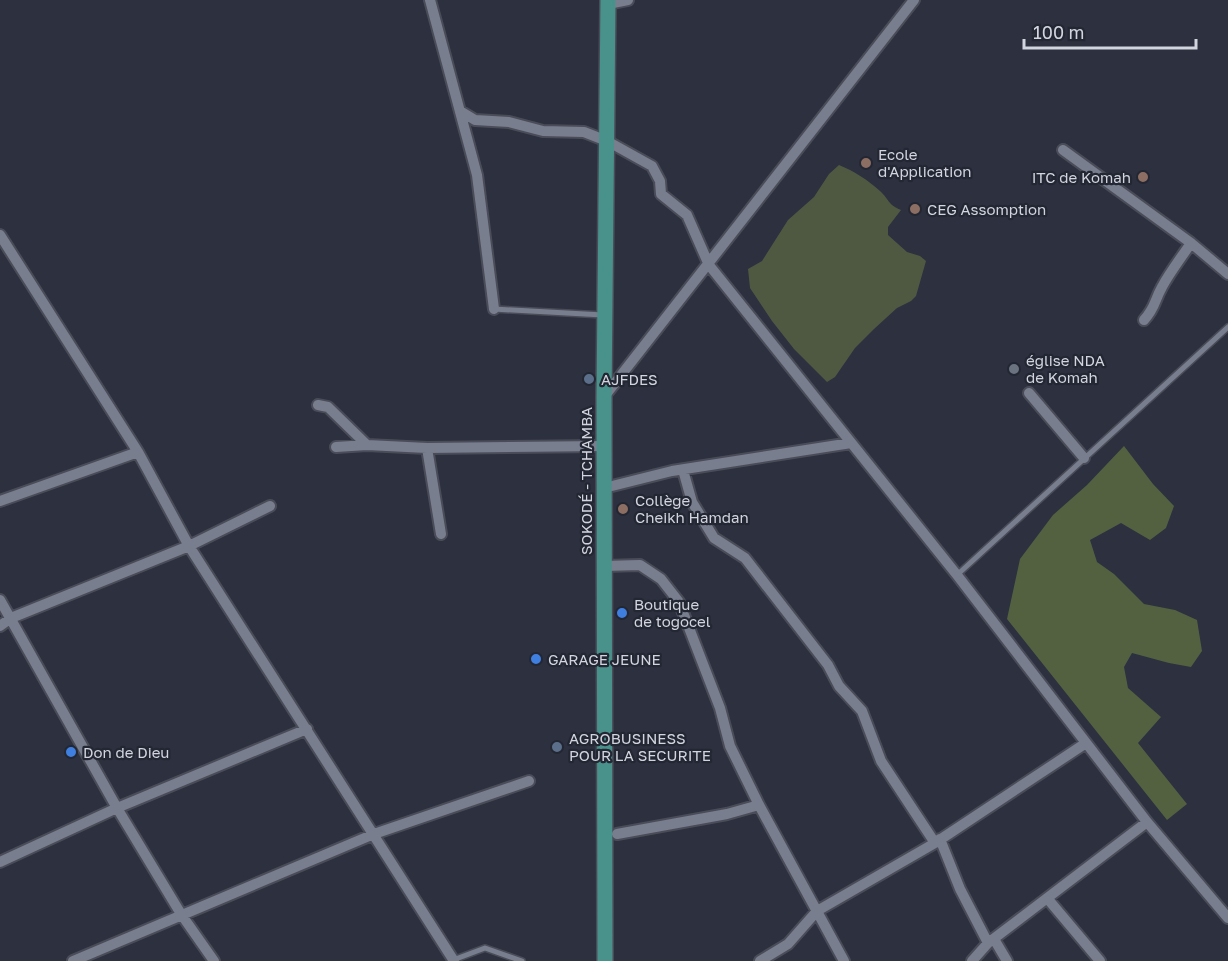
<svg xmlns="http://www.w3.org/2000/svg" width="1228" height="961" viewBox="0 0 1228 961" font-family="'Golos Text',sans-serif">
<style>
.green{fill:#4f5942}
.forest{fill:#536141}
.lines{fill:none;stroke-linecap:round;stroke-linejoin:round}
.lane-casing{stroke:#4a4d59;stroke-width:8}
.street-casing{stroke:#4a4d59;stroke-width:14}
.primary-casing{stroke:#4a4d59;stroke-width:18}
.lane{stroke:#797e8e;stroke-width:5}
.street{stroke:#797e8e;stroke-width:10}
.primary{stroke:#49928b;stroke-width:15}
.education-dot{fill:#8d6e63;stroke:#232734;stroke-width:2}
.worship-dot{fill:#6b7280;stroke:#232734;stroke-width:2}
.service-dot{fill:#5c6f8a;stroke:#232734;stroke-width:2}
.shop-dot{fill:#3f7fe0;stroke:#232734;stroke-width:2}
.labels{text-anchor:middle;dominant-baseline:central;stroke-width:4.5;stroke-linejoin:round;paint-order:stroke}
.poi-label{font-size:15px;fill:#d2d5de;stroke:#232734;text-anchor:start}
.street-label{font-size:15px;fill:#d2d5de;stroke:#232734}
</style>
<rect width="100%" height="100%" fill="#2c303f"/>
<path class="green" d="M839,165c15,6 29,15 41,26 9,8 8,14 21,19l-13,17v8l19,17 13,4 6,5 -10,35 -5,5 -14,7 -23,21 -19,19 -20,29 -8,5 -33,-33 -22,-28 -22,-33 -2,-19 14,-8 26,-41 26,-23 15,-23z"/>
<path class="forest" d="M1124,446l29,38 21,22 -8,22 -16,12 -29,-17 -31,17 7,22 17,12 30,30 31,6 22,10 5,31 -11,16 -22,-4 -37,-10 -8,14 4,21 33,29 -23,26 49,61 -20,16 -160,-201 13,-60 33,-44 34,-30z"/>
<g class="lines">
<g class="lane-casing">
<path id="lane" d="M494,309l109,6
M957,575l271,-248
M453,960l32,-12 37,13"/>
</g>
<g class="street-casing">
<path id="street" d="M430,0l47,175 17,134
M608,4l20,-4
M460,111l15,9 34,2 34,9 41,1 23,9 45,25 8,15 1,13 26,21 22,50 248,310 190,247 81,96
M1063,150l128,93 37,31
M0,235l138,217 51,94 265,415
M1144,320c12,-13 10,-19 18,-33 8,-15 19,-29 29,-44
M1029,393l55,65
M604,397l310,-397
M318,405l10,2 39,38
M336,447l31,-2 60,3
M683,470l9,32 22,36 31,20 83,107 11,21 23,25 19,50 54,82
M604,488l68,-17 179,-28
M0,501l138,-49
M441,534l-14,-86 177,-2
M604,566l36,-1 21,14 18,23 41,106 10,38 29,59 85,156
M0,600l117,208 64,106 33,47
M0,626l11,-8 178,-72 81,-40
M617,834l110,-20 32,-9
M940,839l20,50 28,54
M0,862l117,-54 190,-79
M1047,898l53,63
M994,939l13,22
M73,961l301,-127 155,-53
M760,961l28,-17 29,-33 118,-68 151,-100
M972,961l16,-18 159,-121"/>
</g>
<g class="primary-casing">
<path id="primary" d="M605,961l-1,-564 4,-397"/>
</g>
<use href="#lane" class="lane"/>
<use href="#street" class="street"/>
<use href="#primary" class="primary"/>
</g>
<g class="education-dot">
<circle cx="866" cy="163" r="6"/>
<circle cx="1143" cy="177" r="6"/>
<circle cx="915" cy="209" r="6"/>
<circle cx="623" cy="509" r="6"/>
</g>
<circle class="worship-dot" cx="1014" cy="369" r="6"/>
<g class="service-dot">
<circle cx="589" cy="379" r="6"/>
<circle cx="557" cy="747" r="6"/>
</g>
<g class="shop-dot">
<circle cx="622" cy="613" r="6"/>
<circle cx="536" cy="659" r="6"/>
<circle cx="71" cy="752" r="6"/>
</g>
<g class="labels">
<g class="poi-label">
<text x="878" y="154">Ecole<tspan x="878" dy="17">d'Application</tspan></text>
<text x="1131" y="177" text-anchor="end">ITC de Komah</text>
<text x="927" y="209">CEG Assomption</text>
<text x="1026" y="360">église NDA<tspan x="1026" dy="17">de Komah</tspan></text>
<text x="601" y="379">AJFDES</text>
<text x="635" y="500">Collège<tspan x="635" dy="17">Cheikh Hamdan</tspan></text>
<text x="634" y="604">Boutique<tspan x="634" dy="17">de togocel</tspan></text>
<text x="548" y="659">GARAGE JEUNE</text>
<text x="569" y="738">AGROBUSINESS<tspan x="569" dy="17">POUR LA SECURITE</tspan></text>
<text x="83" y="752">Don de Dieu</text>
</g>
<g class="street-label">
<text transform="translate(586 481) rotate(-90)">SOKODÉ - TCHAMBA</text>
</g>
</g>
<path d="M1024 39v9h172v-9" fill="none" stroke="#d2d5de" stroke-width="3"/>
<text x="1033" y="39" font-size="18" fill="#d2d5de" stroke="#232734" stroke-width="4.5" paint-order="stroke">100 m</text>
</svg>
